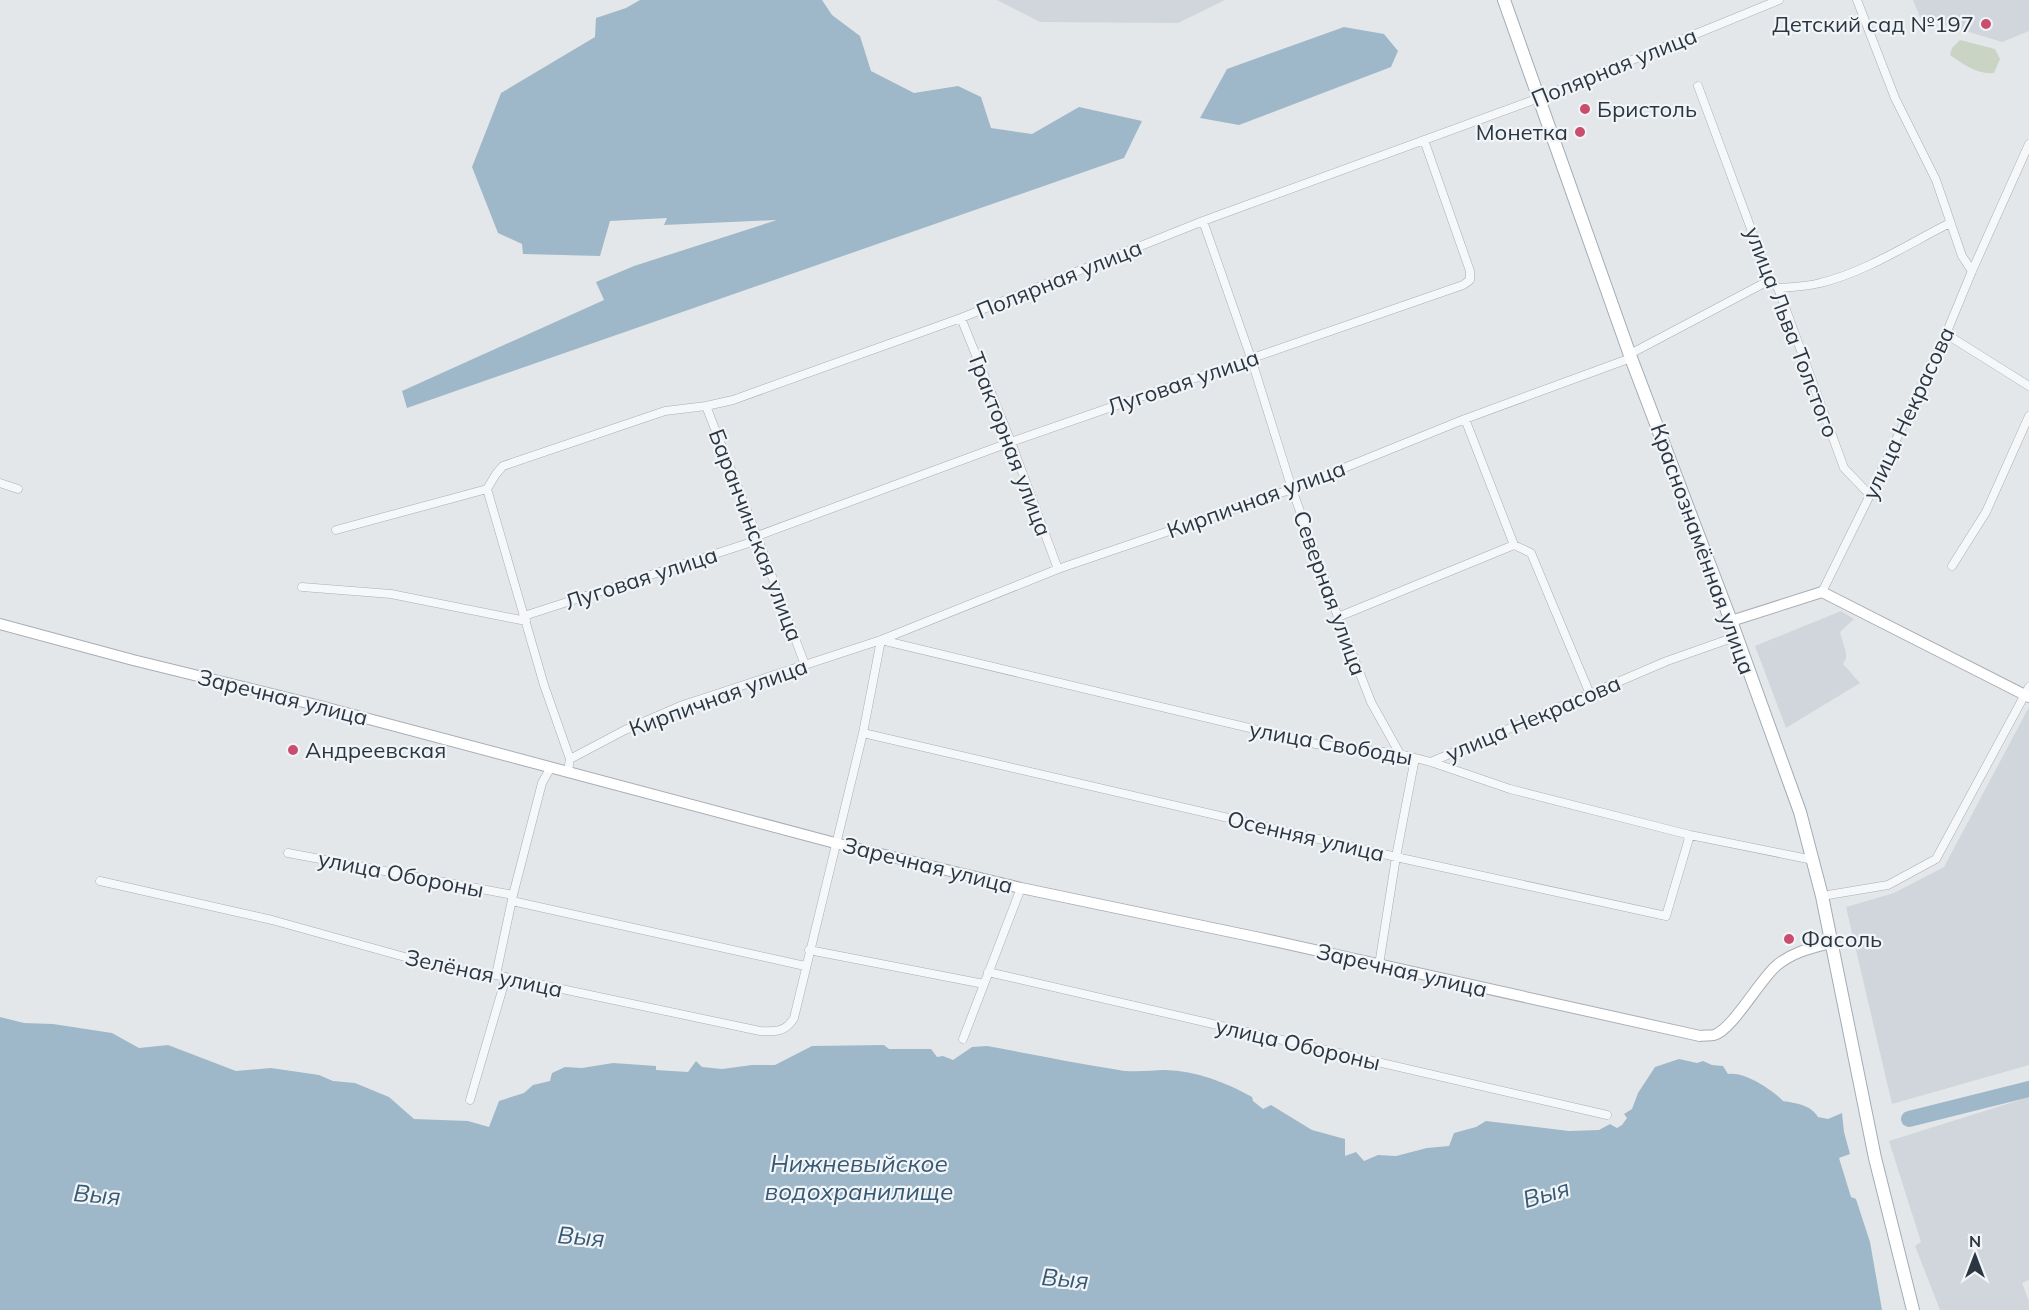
<svg xmlns="http://www.w3.org/2000/svg" width="2029" height="1310" viewBox="0 0 2029 1310" font-family="Mulish,sans-serif">
<style>
.built{fill:#d1d6dc}
.green{fill:#cad4c4}
.water{fill:#9fb8c9}
.lines{fill:none;stroke-linecap:round;stroke-linejoin:round}
.river{stroke:#9fb8c9;stroke-width:16}
.street-casing{stroke:#a8aeb4;stroke-width:9}
.secondary-casing{stroke:#a8aeb4;stroke-width:12}
.primary-casing{stroke:#a2acb6;stroke-width:14}
.street{stroke:#f5f7f9;stroke-width:8}
.secondary{stroke:#fff;stroke-width:10}
.primary{stroke:#fff;stroke-width:12}
.poi-dot{fill:#c94e6e;stroke:#f2f5f8;stroke-width:2}
.labels{text-anchor:middle;dominant-baseline:central;stroke-width:4.5;stroke-linejoin:round;paint-order:stroke}
.poi-label{font-size:22px;fill:#2b3642;stroke:#f2f5f8;text-anchor:start}
.street-label{font-size:22px;fill:#2b3642;stroke:#f2f5f8}
.water-label{font-size:24px;font-style:italic;fill:#375974;stroke:#f2f5f8}
</style>
<rect width="100%" height="100%" fill="#e3e7ea"/>
<path class="built" d="M997,0h228l-47,23 -138,-1z
M1913,0h116v31l-27,11 -82,-25z
M1841,611l13,8 -14,13 6,21v5l-3,6 17,19 -74,45 -31,-82z
M2029,707v358l-137,39 -46,-197 48,-14 50,-26z
M2029,1097v183l-7,3 7,18v9h-89l-25,-64 6,-4 -32,-101z"/>
<path class="green" d="M1960,40l35,9 5,10 -6,14c-16,2 -31,-9 -44,-18l2,-7z"/>
<path class="water" d="M640,0h182l10,15 28,21 11,35 43,22 44,-7 23,11 10,31 41,6 47,-27 63,14 -18,37 -717,250 -5,-17 202,-91 -8,-18 38,-16 143,-46 -113,5 3,-7 -57,3 -10,35 -77,-2 -1,-10 -24,-11 -26,-66 29,-74 94,-56 1,-19 30,-10z
M1344,27l40,7 14,17 -7,16 -152,58 -39,-7 27,-49z
M0,1017l24,6 29,1 59,9 27,15 29,-3 68,26 35,-3 48,7 14,6 22,2 34,14 25,22 54,2 21,6 10,-26 25,-8 9,-8 17,-4 2,-8 13,-6 17,1 31,-5 43,3v4l32,2 8,-11 6,6 20,2 30,-4h23l37,-19 72,-1 5,4h42l6,8 6,-1 10,4 19,-13 15,-1c44,8 88,17 132,24 16,3 30,0 46,0 32,1 60,12 87,27l1,4 10,8 8,-4 41,25 33,9v17l11,-4 8,9 14,-6 18,1 31,-8 22,-2 5,-13 22,-6 10,-6 83,10 30,-1 11,-6 7,4 5,-3 5,-7 -3,-4 8,-5 6,-16 17,-26 24,-8 18,4 6,-2 9,4 11,1 5,8c16,-3 45,16 55,27 13,2 28,4 35,16l10,2 14,-6 2,19 6,22 -11,4 12,39 5,2 14,43 12,68h-1882z"/>
<g class="lines">
<path class="river" d="M1909,1119l120,-30"/>
<g class="street-casing">
<path id="street" d="M1857,0l38,98 41,82 26,76 10,15
M1698,86l72,194 8,8 66,180 26,27
M1203,221l48,137 41,131 46,128 33,85 29,52
M1778,288c14,-1 28,-1 42,-5 46,-11 88,-39 130,-60
M961,318l50,124 47,127
M1946,334l83,52
M1630,354l140,-74
M706,406l51,130 48,129
M1465,419l49,126 17,8 59,141
M0,483l18,6
M487,489l57,196 26,74
M336,530l151,-41 9,-15 7,-8 162,-55 41,-5 27,-6 228,-82 242,-97 336,-123 240,-98
M757,536l254,-94 452,-157 7,-5v-9l-46,-131
M1952,566l34,-54 43,-96
M302,587l89,7 135,27
M1822,592l48,-97 76,-161 26,-63 57,-127
M524,616l234,-76
M1338,617l176,-72
M863,733l533,124 270,59 24,-81
M1431,762l236,-101 68,-24
M568,771l2,-12 55,-29 58,-25 198,-65 177,-71 234,-80 173,-70 166,-61
M288,853l225,42
M100,881l172,39 183,51 41,4 264,56c15,1 26,1 34,-13l69,-285 18,-93 435,104 84,10 31,8 79,27 180,46 123,25
M1822,896l66,-11 48,-26 93,-172
M512,901l293,65
M809,950l175,34
M1379,965l17,-108 19,-99
M988,972l619,143
M496,975l17,-80 29,-112 9,-16
M963,1039l58,-151
M470,1100l36,-123"/>
</g>
<g class="secondary-casing">
<path id="secondary" d="M1731,621l91,-29 207,105
M0,624l133,36 187,46 515,137 186,45 239,50 440,98c4,-1 10,0 14,-1 18,-5 45,-54 62,-69 16,-14 35,-18 55,-23"/>
</g>
<g class="primary-casing">
<path id="primary" d="M1504,0l127,358 100,263 69,191 22,84 53,262 38,152"/>
</g>
<use href="#street" class="street"/>
<use href="#secondary" class="secondary"/>
<use href="#primary" class="primary"/>
</g>
<g class="poi-dot">
<circle cx="1986" cy="24" r="6"/>
<circle cx="1585" cy="109" r="6"/>
<circle cx="1580" cy="132" r="6"/>
<circle cx="293" cy="750" r="6"/>
<circle cx="1789" cy="939" r="6"/>
</g>
<g class="labels">
<g class="poi-label">
<text x="1974" y="24" text-anchor="end">Детский сад №197</text>
<text x="1597" y="109">Бристоль</text>
<text x="1568" y="132" text-anchor="end">Монетка</text>
<text x="305" y="750">Андреевская</text>
<text x="1801" y="939">Фасоль</text>
</g>
<g class="street-label">
<text transform="translate(1614 67) rotate(-22)">Полярная улица</text>
<text transform="translate(1059 279) rotate(-22)">Полярная улица</text>
<text transform="translate(1792 332) rotate(69)">улица Льва Толстого</text>
<text transform="translate(1183 382) rotate(-19)">Луговая улица</text>
<text transform="translate(1908 413) rotate(-65)">улица Некрасова</text>
<text transform="translate(1010 444) rotate(69)">Тракторная улица</text>
<text transform="translate(1256 499) rotate(-20)">Кирпичная улица</text>
<text transform="translate(756 535) rotate(69)">Баранчинская улица</text>
<text transform="translate(1703 549) rotate(70)">Краснознамённая улица</text>
<text transform="translate(641 578) rotate(-18)">Луговая улица</text>
<text transform="translate(1330 593) rotate(70)">Северная улица</text>
<text transform="translate(283 697) rotate(14)">Заречная улица</text>
<text transform="translate(718 697) rotate(-20)">Кирпичная улица</text>
<text transform="translate(1533 718) rotate(-23)">улица Некрасова</text>
<text transform="translate(1331 743) rotate(10)">улица Свободы</text>
<text transform="translate(1306 836) rotate(13)">Осенняя улица</text>
<text transform="translate(928 865) rotate(14)">Заречная улица</text>
<text transform="translate(401 874) rotate(11)">улица Обороны</text>
<text transform="translate(1402 970) rotate(13)">Заречная улица</text>
<text transform="translate(484 973) rotate(12)">Зелёная улица</text>
<text transform="translate(1298 1044) rotate(13)">улица Обороны</text>
</g>
<g class="water-label">
<text x="859" y="1163">Нижневыйское<tspan x="859" dy="28">водохранилище</tspan></text>
<text transform="translate(1546 1193) rotate(-16)">Выя</text>
<text transform="translate(97 1194) rotate(5)">Выя</text>
<text transform="translate(581 1236) rotate(5)">Выя</text>
<text transform="translate(1065 1278) rotate(5)">Выя</text>
</g>
</g>
<g transform="translate(1975 1256)" stroke="#f2f5f8" stroke-width="4.5" paint-order="stroke">
<path d="M0-4.5L10 22L0 15L-10 22Z" fill="#2b3642"/>
<text y="-9" font-size="16" font-weight="bold" text-anchor="middle" fill="#2b3642">N</text>
</g>
</svg>
